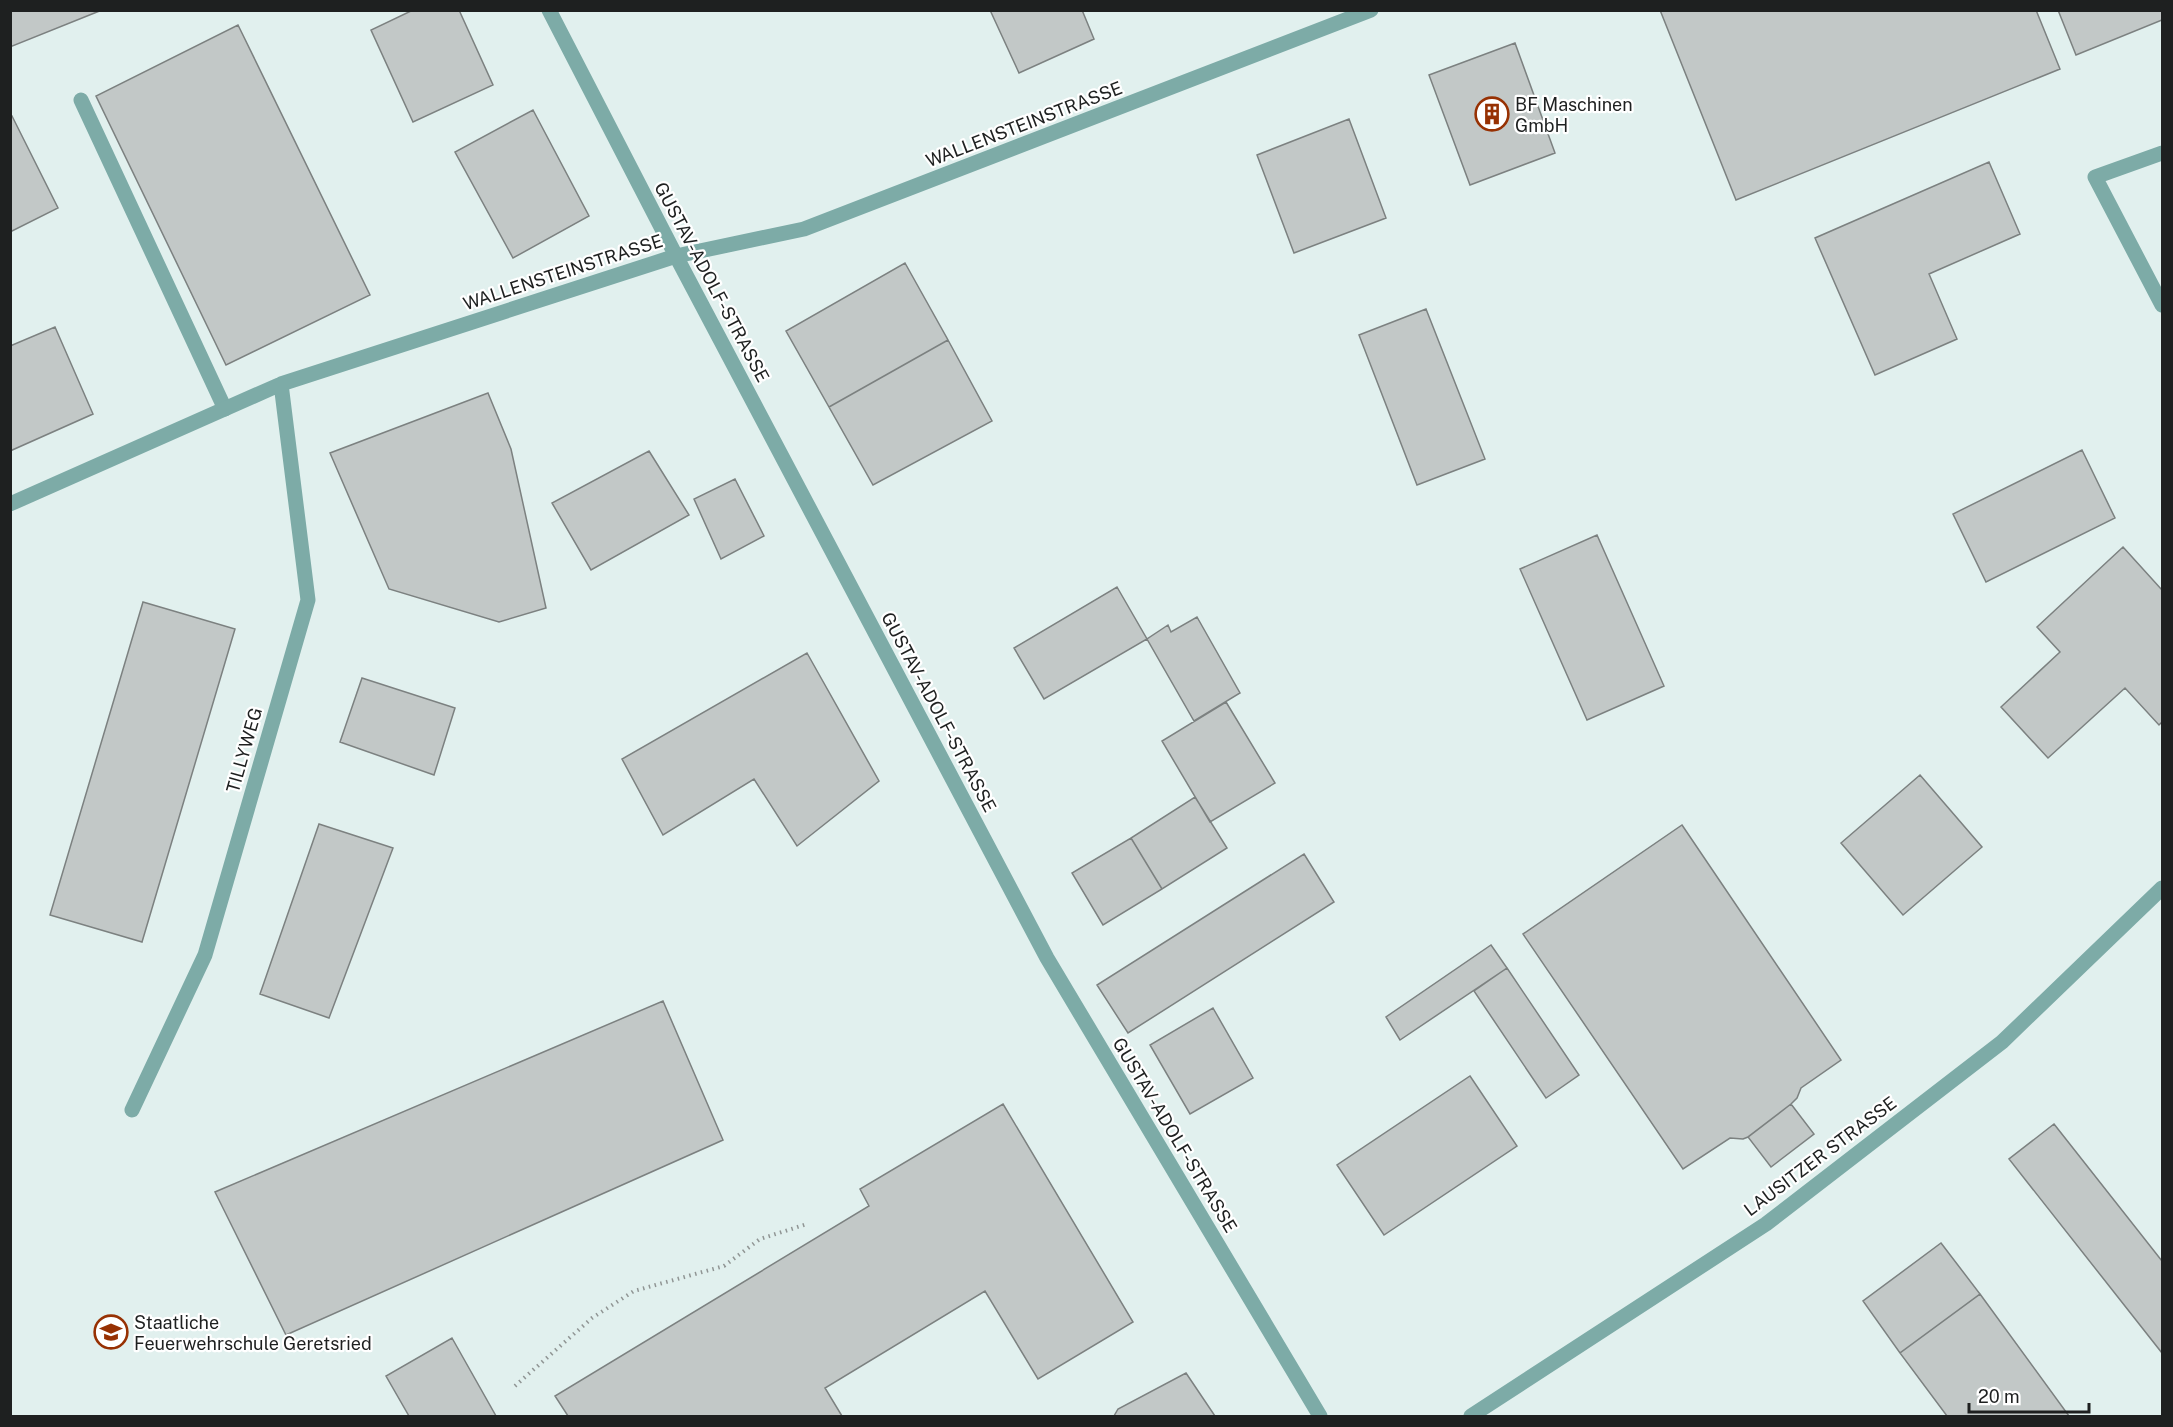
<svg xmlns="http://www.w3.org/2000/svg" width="2173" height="1427" viewBox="0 0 2173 1427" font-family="'Public Sans',sans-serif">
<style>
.built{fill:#e1f0ee}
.building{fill:#c2c8c7;stroke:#7c8180;stroke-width:1.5}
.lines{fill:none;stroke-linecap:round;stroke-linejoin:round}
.path{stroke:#909594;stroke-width:4;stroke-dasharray:1.5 4.5;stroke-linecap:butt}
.lane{stroke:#7daba7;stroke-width:15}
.street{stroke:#7daba7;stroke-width:15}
.labels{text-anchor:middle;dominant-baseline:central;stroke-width:4.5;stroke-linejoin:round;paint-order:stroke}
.poi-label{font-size:18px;fill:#1e2020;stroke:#fff;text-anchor:start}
.street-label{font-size:18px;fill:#1e2020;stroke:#fff}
</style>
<rect width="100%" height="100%" fill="#f4faf9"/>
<path class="built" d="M10,11h2152v1405h-2151z"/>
<path class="building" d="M10,10h92l-92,37z
M413,10h46l34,75 -80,37 -42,-92z
M990,10h92l12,29 -75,34z
M1660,10h376l24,59 -324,131z
M2058,10h104v10l-86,35z
M238,25l132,270 -144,70 -130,-269z
M1515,43l40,110 -85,32 -41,-110z
M533,110l56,106 -76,42 -58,-106z
M12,116l46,92 -48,24v-115z
M1349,119l37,99 -92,35 -37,-98z
M1989,162l31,72 -91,40 28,65 -82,36 -60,-137z
M905,263l43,77 -119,67 -43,-76z
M1426,309l59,150 -68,26 -58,-150z
M55,327l38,87 -83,37v-105z
M948,340l44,81 -119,64 -44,-78z
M488,393l23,56 35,159 -47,14 -110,-33 -59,-136z
M2082,450l33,68 -129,64 -33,-68z
M649,451l40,64 -98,55 -39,-67z
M735,479l29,57 -43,23 -27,-60z
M1597,535l67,151 -77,34 -67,-151z
M2123,547l39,43v132l-3,3 -34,-37 -77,70 -47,-51 59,-55 -23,-25z
M1117,587l30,52 -103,60 -30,-51z
M143,602l92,27 -93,313 -92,-27z
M1197,617l43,76 -46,28 -47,-82 21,-14 3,7z
M807,653l72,128 -82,65 -43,-67 -91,56 -41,-76z
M362,678l93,30 -21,67 -94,-33z
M1226,702l49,81 -65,39 -48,-81z
M1920,775l62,72 -79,68 -62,-72z
M1195,797l32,51 -65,41 -31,-51z
M319,824l74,24 -64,170 -69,-24z
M1682,825l159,235 -40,28 -4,10 -6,6 -43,33 -5,2 -13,-1 -47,31 -160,-235z
M1131,838l31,51 -59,36 -31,-52z
M1304,854l30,48 -206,131 -31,-48z
M1491,945l16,23 -107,72 -14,-23z
M1507,968l72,107 -33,23 -72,-107z
M663,1001l60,139 -437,195 -71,-143z
M1213,1008l40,70 -63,36 -40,-69z
M1470,1076l47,70 -133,89 -47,-70z
M1003,1104l130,218 -95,57 -53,-88 -160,97 17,28h-274l-13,-20 314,-190 -9,-17z
M1791,1104l23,30 -43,33 -23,-30z
M2054,1124l108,137v92l-153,-194z
M1941,1243l39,51 -80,59 -37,-52z
M1980,1294l89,122h-122l-47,-63z
M452,1338l44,78h-87l-23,-40z
M1186,1373l29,43h-101l4,-7z"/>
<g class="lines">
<path class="path" d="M515,1386l77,-68 42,-27 90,-25 36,-27 47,-15"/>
<path class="lane" d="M81,100l144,309
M2162,153l-67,24 67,128"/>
<path class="street" d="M549,10l127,246 371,702 273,458
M10,504l271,-120 395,-128 128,-27 567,-219
M132,1110l73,-155 103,-355 -27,-216
M1471,1416l295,-192 236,-182 160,-154"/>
</g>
<defs>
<g id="building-ring" transform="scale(1.725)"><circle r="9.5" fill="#fff" stroke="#973103" stroke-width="1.5"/><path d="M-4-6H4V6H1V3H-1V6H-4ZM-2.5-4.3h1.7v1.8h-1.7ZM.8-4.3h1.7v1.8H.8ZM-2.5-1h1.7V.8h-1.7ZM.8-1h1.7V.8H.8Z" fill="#973103"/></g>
<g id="university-ring" transform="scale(1.725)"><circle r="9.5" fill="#fff" stroke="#973103" stroke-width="1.5"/><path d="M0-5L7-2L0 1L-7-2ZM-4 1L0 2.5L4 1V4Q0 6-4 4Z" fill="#973103"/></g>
</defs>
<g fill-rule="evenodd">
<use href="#building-ring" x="1492" y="114"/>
<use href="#university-ring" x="111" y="1332"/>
</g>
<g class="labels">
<g class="poi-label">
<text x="1515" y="104">BF Maschinen<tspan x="1515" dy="21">GmbH</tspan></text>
<text x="134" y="1322">Staatliche<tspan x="134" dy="21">Feuerwehrschule Geretsried</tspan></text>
</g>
<g class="street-label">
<text transform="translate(1024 124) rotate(-21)">WALLENSTEINSTRASSE</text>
<text transform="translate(563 272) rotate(-18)">WALLENSTEINSTRASSE</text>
<text transform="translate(712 282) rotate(62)">GUSTAV-ADOLF-STRASSE</text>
<text transform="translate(939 712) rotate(62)">GUSTAV-ADOLF-STRASSE</text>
<text transform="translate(244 750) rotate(-74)">TILLYWEG</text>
<text transform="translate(1175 1135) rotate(59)">GUSTAV-ADOLF-STRASSE</text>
<text transform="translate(1820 1156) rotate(-37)">LAUSITZER STRASSE</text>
</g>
</g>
<rect width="2173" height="1427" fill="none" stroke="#1e2020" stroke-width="24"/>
<path d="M1969 1403v9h120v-9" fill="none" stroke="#1e2020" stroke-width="3"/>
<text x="1978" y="1403" font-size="18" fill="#1e2020" stroke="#ffffff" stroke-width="4.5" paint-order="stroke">20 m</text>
</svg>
